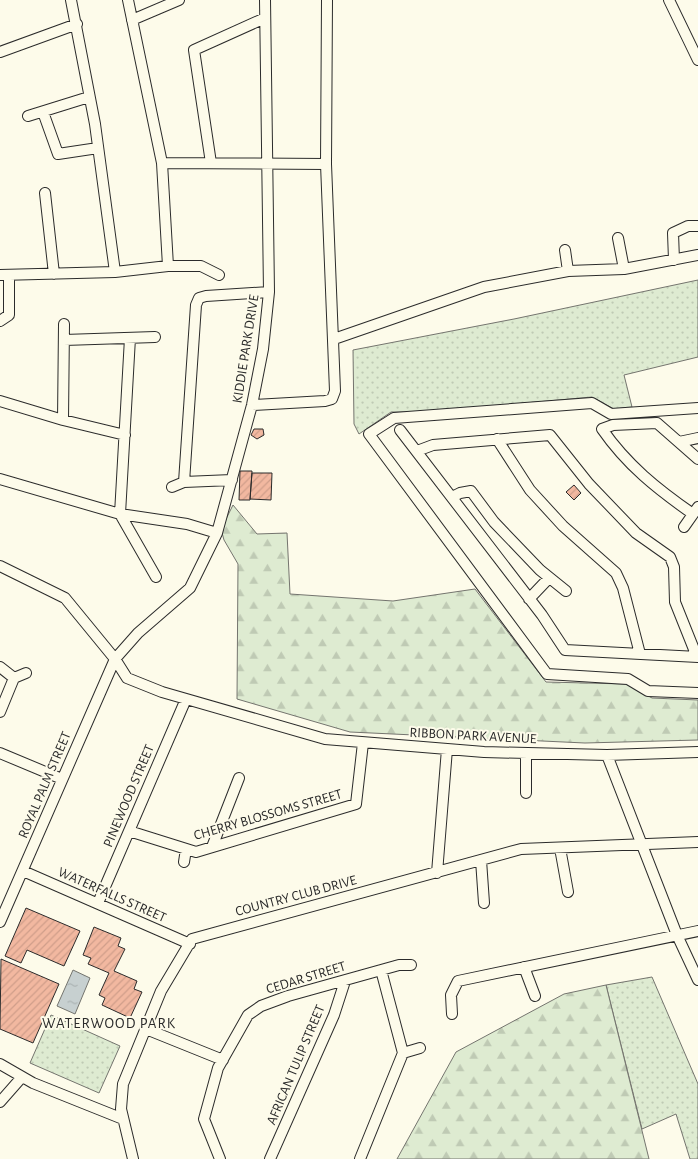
<svg xmlns="http://www.w3.org/2000/svg" width="698" height="1159" viewBox="0 0 698 1159" font-family="'Alegreya Sans',sans-serif">
<style>
.grass{fill:url(#grass-dots);stroke:#74746e}
.forest{fill:url(#forest-firs);stroke:#74746e}
.water{fill:url(#water-ripples);stroke:#74746e}
.building{fill:url(#building-hatch);stroke:#2b2b2b}
.lines{fill:none;stroke-linecap:round;stroke-linejoin:round}
.street-casing{stroke:#2b2b2b;stroke-width:12}
.street{stroke:#fdfbea;stroke-width:10}
.labels{text-anchor:middle;dominant-baseline:central;stroke-width:4;stroke-linejoin:round;paint-order:stroke}
.street-label{font-size:14px;fill:#2b2b2b;stroke:#fdfbea}
.neighbourhood-label{font-size:15px;letter-spacing:1px;fill:#2b2b2b;stroke:#fdfbea}
</style>
<defs>
<pattern id="grass-dots" width="8" height="8" patternUnits="userSpaceOnUse" patternTransform="scale(1.25)"><rect width="8" height="8" fill="#deebd1"/><path d="M2 2h.1M6 6h.1" fill="none" stroke="#bfcab4" stroke-width="1.8" stroke-linecap="round"/></pattern>
<pattern id="forest-firs" width="22" height="20" patternUnits="userSpaceOnUse" patternTransform="scale(1.25)"><rect width="22" height="20" fill="#deebd1"/><path d="M5 1l3.5 6h-7zM16 11l3.5 6h-7z" fill="#bfcab4"/></pattern>
<pattern id="water-ripples" width="26" height="14" patternUnits="userSpaceOnUse" patternTransform="scale(1.25)"><rect width="26" height="14" fill="#c7d0d0"/><path d="M2 4q2-2 4 0t4 0M15 11q2-2 4 0t4 0" fill="none" stroke="#abb3b3"/></pattern>
<pattern id="building-hatch" width="6" height="6" patternUnits="userSpaceOnUse" patternTransform="scale(1.25)"><rect width="6" height="6" fill="#f2b8a0"/><path d="M-1 1l2-2M0 6l6-6M5 7l2-2" fill="none" stroke="#d09e8a"/></pattern>
</defs>
<rect width="100%" height="100%" fill="#fdfbea"/>
<path class="grass" d="M698,280v77l-74,18 8,32 -18,2 -22,-12 -167,15h-34l-32,22 -5,-10 -1,-74 161,-31z
M652,977l46,107v75h-8l-14,-45 -34,15 -36,-144z
M51,1015l69,31 -21,47 -69,-30z"/>
<path class="forest" d="M233,505l24,29 30,-1 3,61 103,7 82,-12 71,93 80,2 26,14 46,2v40l-113,3 -235,-11 -113,-33 1,-135 -14,-24 -3,-11z
M606,985l43,174h-252l59,-107 108,-58z"/>
<path class="water" d="M73,970l17,8 -15,36 -18,-8z"/>
<path class="building" d="M254,429h9l1,6 -7,4 -6,-4z
M240,471h12l-2,29h-11z
M252,473h20l-1,27 -21,-1z
M574,485l7,8 -7,7 -8,-8z
M26,908l54,23 -16,35 -37,-16 -6,13 -16,-7z
M94,927l27,11 -3,8 7,3 -11,22 23,10 -3,8 8,3 -12,26 -28,-13 3,-7 -6,-3 10,-22 -21,-9 3,-6 -8,-3z
M1,959l58,25 -26,59 -33,-14z"/>
<g class="lines">
<g class="street-casing">
<path id="street" d="M71,0l24,124 20,148
M128,0l34,163 6,103
M669,0l29,60
M132,20l47,-20
M0,52l77,-28
M43,112l15,42 40,-6
M28,116l61,-19
M162,163l164,1
M211,163l-17,-113 71,-32
M45,193l9,81
M618,238l6,31
M565,250l3,21
M674,260l-1,-27 15,-7h10
M0,275l115,-3 53,-6h33l18,9
M0,321l9,-6v-39
M130,338l-10,176 67,10 30,9
M334,339l150,-52 84,-16 56,-2 74,-14
M64,340l91,-3
M0,401l63,19 62,15
M252,405l73,-4 7,-2 3,-8 -9,-227 1,-164
M698,408l-87,6 -19,-11 -198,15 -25,16 178,240 81,5 20,12 50,2
M63,420l1,-96
M400,430l142,185 23,35 133,7
M497,439l33,51 33,36 53,47 7,15 17,66
M679,442l19,-4
M417,451l16,-6 117,-10 39,49 47,49 34,24 4,10 1,35 22,55
M0,479l120,35 36,63
M184,482l12,-177 3,-7 7,-2 63,-4
M172,487l12,-5 48,-2
M452,497l8,-4 11,-2 23,31 46,48 26,21
M693,514c-36,-25 -66,-49 -91,-85l11,-4 44,-2 41,36
M684,527l14,-20
M0,566l65,32 50,61 12,19 35,14 163,47 159,13 123,3 91,-3
M529,599l20,-21
M0,667l14,11 -14,34
M14,678l12,-5
M0,753l62,26
M526,753v40
M607,755l70,180 21,45
M129,831l67,21 160,-48 7,-61
M212,847l27,-69
M560,848l8,44
M481,860l3,43
M184,862l2,-13
M23,871l167,73
M437,873l10,-124
M98,903l88,-204
M0,922l115,-263 23,-26 52,-45 27,-55 35,-128 11,-56 6,-57 -4,-292
M524,967l11,29
M452,1014l-1,-19 7,-14 240,-50
M146,1029l77,31
M403,1053l17,-5
M0,1064l33,19 90,36
M0,1102l22,-25
M133,1159l-12,-50 2,-25 38,-93 31,-52 329,-90 177,-7
M220,1159l-16,-40 14,-51 30,-53 13,-9 27,-10 111,-31h12
M270,1159l64,-144 11,-34
M360,1159l43,-106 -22,-83"/>
</g>
<use href="#street" class="street"/>
</g>
<g class="labels">
<g class="street-label">
<text transform="translate(246 349) rotate(-81)">KIDDIE PARK DRIVE</text>
<text transform="translate(473 736) rotate(3)">RIBBON PARK AVENUE</text>
<text transform="translate(45 785) rotate(-67)">ROYAL PALM STREET</text>
<text transform="translate(129 796) rotate(-67)">PINEWOOD STREET</text>
<text transform="translate(268 815) rotate(-16)">CHERRY BLOSSOMS STREET</text>
<text transform="translate(112 895) rotate(24)">WATERFALLS STREET</text>
<text transform="translate(296 896) rotate(-15)">COUNTRY CLUB DRIVE</text>
<text transform="translate(306 978) rotate(-17)">CEDAR STREET</text>
<text transform="translate(296 1065) rotate(-67)">AFRICAN TULIP STREET</text>
</g>
<g class="neighbourhood-label">
<text x="109" y="1023">WATERWOOD PARK</text>
</g>
</g>
</svg>
